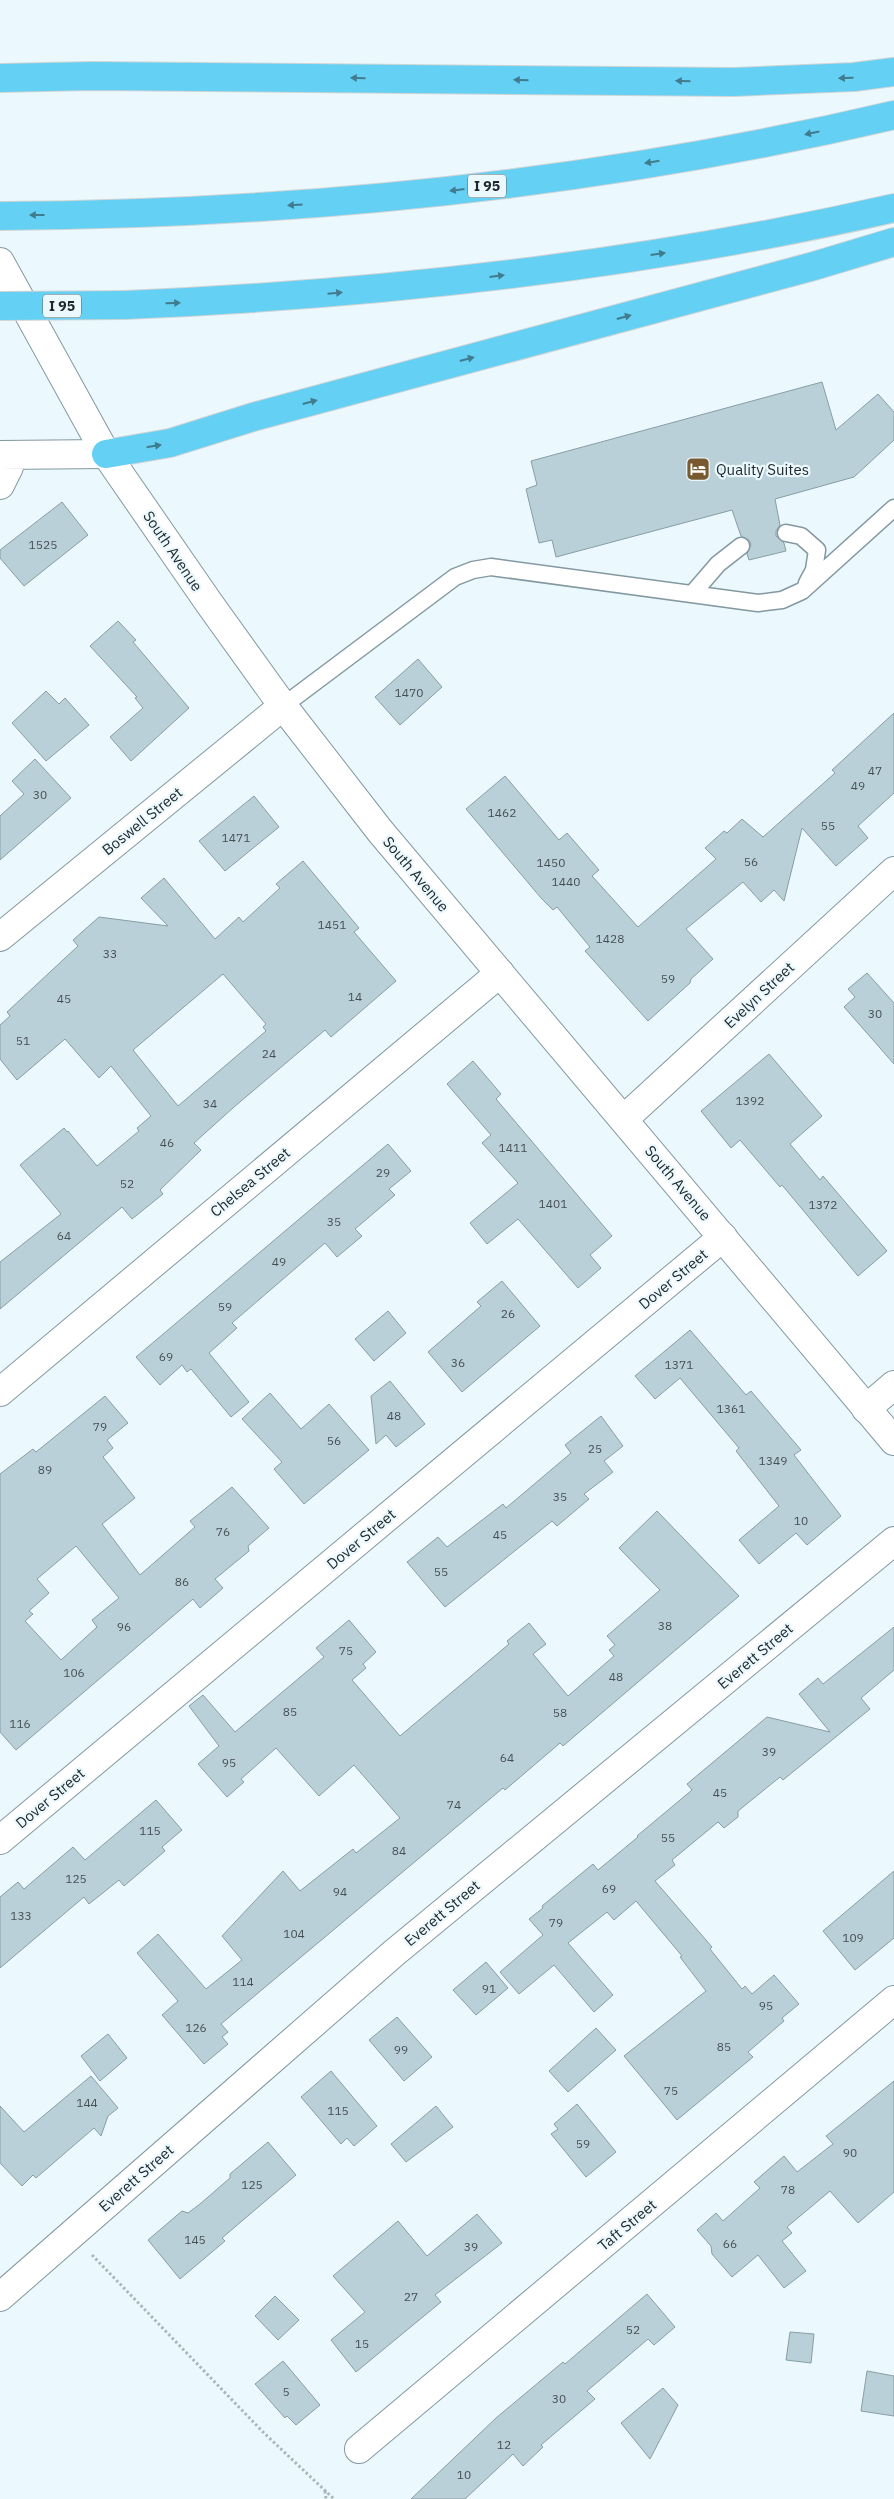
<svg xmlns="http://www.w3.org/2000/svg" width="894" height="2499" viewBox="0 0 894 2499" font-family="'IBM Plex Sans',sans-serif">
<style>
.building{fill:#bad0d8;stroke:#889da5;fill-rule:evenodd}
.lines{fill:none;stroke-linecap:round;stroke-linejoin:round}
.lane-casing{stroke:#8398a0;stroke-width:19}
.street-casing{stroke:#8398a0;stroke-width:30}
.secondary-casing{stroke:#8398a0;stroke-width:30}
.highway-casing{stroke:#d2d4d4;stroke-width:30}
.path{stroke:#aab6bb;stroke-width:3;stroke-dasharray:2.5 2.5;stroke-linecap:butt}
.lane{stroke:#fff;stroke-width:16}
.street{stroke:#fff;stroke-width:28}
.secondary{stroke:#fff;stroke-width:28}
.highway{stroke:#64d0f3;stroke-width:28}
.highway-bridge-casing{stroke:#d2d4d4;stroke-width:30;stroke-linecap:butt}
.highway-bridge{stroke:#64d0f3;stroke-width:28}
.oneway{fill:#417b8e}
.labels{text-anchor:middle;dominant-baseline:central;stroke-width:4.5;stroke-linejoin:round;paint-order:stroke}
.number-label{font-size:12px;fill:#455055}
.shield{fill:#ebf9fe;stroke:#5c6569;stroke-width:1}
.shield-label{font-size:14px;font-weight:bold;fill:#1e2629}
.poi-label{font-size:15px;fill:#1e2629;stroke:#ebf9fe;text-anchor:start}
.street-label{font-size:15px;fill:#1e2629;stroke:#ebf9fe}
</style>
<rect width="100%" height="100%" fill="#ebf9fe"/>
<path class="building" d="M822,382l14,48 42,-36 16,18v28l-40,37 -79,22 5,26 -4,6v5l8,7 2,8 -37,9 -2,-6 4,-10 -2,-4 -8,-4 -9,-26 -176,47 -4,-17 -13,3 -13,-54 11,-4 -6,-24z
M62,502l26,33 -64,51 -24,-28v-8z
M118,621l18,19 -3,2 56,66 -58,53 -21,-24 33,-29 -8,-10 2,-1 -47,-51z
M418,659l24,28 -42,38 -25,-28z
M46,691l13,13 6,-6 24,27 -43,36 -34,-38z
M894,713v80l-36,33 10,12 -32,28 -34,-38 -18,73 -10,-11 -13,12 -18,-20 -57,47 27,30 -22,20 -1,4 -42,38 -63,-70 5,-4 -33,-40 -4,3 -12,-12 -75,-89 39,-33 54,64 8,-7 32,37 -7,6 46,51 78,-68 -11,-11 19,-17 3,2 15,-14 21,18 72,-64 -3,-3z
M35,759l36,39 -71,62v-44l24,-22 -12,-13z
M254,796l25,31 -54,44 -26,-30z
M303,861l56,67 -5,4 42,49 -65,56 -6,-7 -91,77 -40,36 7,7 -41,40 3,4 -31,25 -10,-12 -122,102v-47l61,-48 -41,-49 44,-37 3,4 1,-1 29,35 42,-35 -2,-3 14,-12 -40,-50 -12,12 -34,-39 -48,41 -17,-21v-34l10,-9 -3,-4 71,-66 -5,-6 26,-23 69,9 -27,-28 23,-20 51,61 24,-22 4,5 37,-34 -4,-4zM223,974l43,50 -3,3 3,4 -88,75 -45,-56z
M867,973l27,30v61l-50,-57 11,-10 -7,-8z
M769,1054l53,62 -32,28 30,36 3,-4 64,75 -29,25 -76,-91 -2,2 -40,-47 -9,8 -30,-37z
M473,1061l28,33 -5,5 116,137 -22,19 11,13 -23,20 -60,-69 -31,25 -17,-21 48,-40 -36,-40 9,-8 -44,-51z
M388,1144l23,27 -22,18 6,6 -40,34 7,7 -25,21 -12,-14 -93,80 5,5 -28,25 40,49 -18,15 -40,-48 -4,3 -5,-7 -22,20 -24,-28z
M502,1281l38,45 -78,66 -34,-40 53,-46 -4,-4z
M388,1311l18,22 -32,28 -19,-22z
M690,1330l56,65 5,-4 50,59 -7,5 47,61 -34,29 -11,-12 -37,31 -20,-24 40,-34 -43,-55 3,-3 -59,-70 -25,21 -20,-23z
M390,1381l35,43 -29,23 -10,-12 -10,9 -5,-48z
M270,1393l31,36 28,-25 40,46 -65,54 -30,-35 8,-7 -40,-43z
M105,1396l23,27 -21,17 6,8 -10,9 32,41 -33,26 38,51 55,-48 -5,-6 42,-34 37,41 -21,18 1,5 -34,28 8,9 -23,20 -7,-9 -177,151 -16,-18v-258l33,-25 3,3zM76,1546l43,52 -27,22 5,7 -36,33 -36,-39 8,-7 -4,-3 20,-18 -12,-14z
M601,1416l22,30 -19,15 9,11 -29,22 5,5 -32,27 -5,-5 -107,86 -38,-45 31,-25 9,10 56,-43 3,4 65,-55 -6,-8z
M657,1511l82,85 -176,150 -3,-3 -55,47 -2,-2 -282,236 7,8 -6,5 6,7 -24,20 -42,-49 16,-14 -41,-48 21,-19 48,55 36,-29 -20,-24 61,-65 17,20 53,-42 3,4 44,-35 -46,-53 -35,31 -43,-48 -35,31 3,3 -17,15 -29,-33 21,-18 -30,-40 14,-11 32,37 89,-75 -8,-9 33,-28 27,32 -13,12 3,4 -14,12 48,56 109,-92 -2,-3 22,-18 17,21 -13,10 35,42 46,-40 -5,-6 6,-5 -8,-9 53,-46 -41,-42z
M894,1627v43l-33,28 9,11 -87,71 -3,-3 -42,34v6l-14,11 -6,-6 -46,38 3,5 -20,16 57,66 -2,2 32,40 3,-3 7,8 22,-19 25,29 -17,14 2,3 -36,31 5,5 -76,63 -53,-64 82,-65 -26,-34 2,-1 -46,-55 -22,19 -7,-8 -39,31 45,52 -19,17 -40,-47 -35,29 -19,-22 43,-37 -14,-16 14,-11 -1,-2 51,-42 5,6 40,-33 -1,-1 55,-46 -5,-6 80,-67 63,15 -31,-38 19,-16 5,6z
M156,1800l26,30 -20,17 3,4 -41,35 -5,-6 -30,24 -5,-7 -84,71v-71l18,-15 6,7 49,-42 12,13z
M894,1871v67l-39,32 -32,-39z
M486,1962l22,26 -32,27 -23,-25z
M397,2017l35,40 -28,24 -35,-41z
M596,2028l20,22 -48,42 -19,-21z
M108,2034l19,24 -27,23 -19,-25z
M331,2071l46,55 -23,20 -7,-8 -6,6 -40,-47z
M91,2076l27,32 -10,8 -7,20 -7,-8 -58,50 -3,-3 -11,11 -22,-23v-57l24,26z
M894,2081v111l-36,31 -28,-32 -43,36 5,6 -10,8 24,30 -22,17 -26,-33 -26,22 -20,-23 -1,-8 -14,-16 19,-17 7,8 37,-33 -6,-6 30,-26 13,16 36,-28 -7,-8z
M577,2104l39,48 -30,25 -35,-43 7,-5 -4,-5z
M436,2106l17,21 -47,35 -15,-18z
M268,2142l28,33 -74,63 3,3 -45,38 -32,-39 34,-29 6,2 12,-9 30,-26v-4z
M477,2214l25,29 -67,52 6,7 -85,70 -25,-32 34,-28 -32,-36 65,-55 29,35z
M647,2294l28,33 -21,18 -6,-6 -61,52 8,8 -54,46 2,2 -20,19 -10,-12 -48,45h-54l85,-81 67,-56 2,2z
M275,2296l24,24 -21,20 -23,-24z
M790,2332l24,2 -3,29 -25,-3z
M283,2361l37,44 -24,20 -9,-9 -2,2 -30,-34z
M867,2371l27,5v40l-33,-5z
M663,2388l15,17 -28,54 -29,-36z"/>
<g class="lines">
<g class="lane-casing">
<path id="lane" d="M786,533l15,3 16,14 -3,20 -7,13
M693,593l25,-29 23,-18
M283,706l172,-129 18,-7 18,-3 267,36 24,-3 20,-9 92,-83"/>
</g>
<g class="street-casing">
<path id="street" d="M0,455l106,-1
M0,485l9,-18 -2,-12
M0,937l283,-231
M624,1119l270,-248
M0,1392l500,-419
M866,1409l28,-24
M0,1840l723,-603
M0,2297l394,-344 500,-412
M359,2449l535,-449"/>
</g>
<g class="secondary-casing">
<path id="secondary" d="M0,262l106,192 103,149 74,103 97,125 514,610"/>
</g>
<g class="highway-casing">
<path id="highway" d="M0,78l92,-2 642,6 120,-5 40,-5
M0,216c300,-2 601,-32 894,-101
M125,305c259,-11 516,-39 769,-97
M106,454l64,-11 83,-26 561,-151 80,-24"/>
</g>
<path class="path" d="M92,2255l172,178 70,66
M325,2491l1,8"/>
<use href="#lane" class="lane"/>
<use href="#street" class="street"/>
<use href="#secondary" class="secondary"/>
<use href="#highway" class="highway"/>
<g class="highway-bridge-casing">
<path id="highway-bridge" d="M0,306l125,-1"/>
</g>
<use href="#highway-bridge" class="highway-bridge"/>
</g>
<defs><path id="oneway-solid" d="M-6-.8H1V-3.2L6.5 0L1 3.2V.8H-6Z" transform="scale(1.25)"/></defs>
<g class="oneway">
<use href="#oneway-solid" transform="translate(358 78) rotate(-179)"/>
<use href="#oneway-solid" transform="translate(846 78) rotate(178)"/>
<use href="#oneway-solid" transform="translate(521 80) rotate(-179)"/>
<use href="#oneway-solid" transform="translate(683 81) rotate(-179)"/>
<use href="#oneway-solid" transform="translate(812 133) rotate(168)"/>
<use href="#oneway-solid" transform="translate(652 162) rotate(171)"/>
<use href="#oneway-solid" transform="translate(457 190) rotate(173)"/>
<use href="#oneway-solid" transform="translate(295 205) rotate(176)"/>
<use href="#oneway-solid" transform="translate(37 215) rotate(180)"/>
<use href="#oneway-solid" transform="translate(658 254) rotate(-8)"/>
<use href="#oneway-solid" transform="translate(497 276) rotate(-7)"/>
<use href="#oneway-solid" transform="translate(335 293) rotate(-5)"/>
<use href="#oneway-solid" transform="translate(173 303) rotate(-2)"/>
<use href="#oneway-solid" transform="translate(624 317) rotate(-15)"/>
<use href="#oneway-solid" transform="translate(467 359) rotate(-15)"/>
<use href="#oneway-solid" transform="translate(310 402) rotate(-15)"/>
<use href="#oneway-solid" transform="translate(154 446) rotate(-9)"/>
</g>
<defs>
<g id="hotel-square" transform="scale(1.25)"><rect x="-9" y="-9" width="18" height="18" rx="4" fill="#79592f" stroke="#ebf9fe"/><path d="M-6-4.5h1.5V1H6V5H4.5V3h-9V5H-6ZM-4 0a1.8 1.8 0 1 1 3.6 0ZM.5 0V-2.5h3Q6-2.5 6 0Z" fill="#fff"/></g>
</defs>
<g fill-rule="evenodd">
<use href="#hotel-square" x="698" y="469"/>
</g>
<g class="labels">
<g class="number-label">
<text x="43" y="544">1525</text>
<text x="409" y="692">1470</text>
<text x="875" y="770">47</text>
<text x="858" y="785">49</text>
<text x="40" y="794">30</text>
<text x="502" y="812">1462</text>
<text x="828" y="825">55</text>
<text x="236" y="837">1471</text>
<text x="751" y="861">56</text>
<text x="551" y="862">1450</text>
<text x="566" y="881">1440</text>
<text x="332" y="924">1451</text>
<text x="610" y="938">1428</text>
<text x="110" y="953">33</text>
<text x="668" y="978">59</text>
<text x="355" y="996">14</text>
<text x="64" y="998">45</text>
<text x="875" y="1013">30</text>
<text x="23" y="1040">51</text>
<text x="269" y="1053">24</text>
<text x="750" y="1100">1392</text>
<text x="210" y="1103">34</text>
<text x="167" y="1142">46</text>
<text x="513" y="1147">1411</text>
<text x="383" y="1172">29</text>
<text x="127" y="1183">52</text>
<text x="553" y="1203">1401</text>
<text x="823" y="1204">1372</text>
<text x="334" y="1221">35</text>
<text x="64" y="1235">64</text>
<text x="279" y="1261">49</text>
<text x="225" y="1306">59</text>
<text x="508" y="1313">26</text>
<text x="166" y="1356">69</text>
<text x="458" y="1362">36</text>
<text x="679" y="1364">1371</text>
<text x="731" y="1408">1361</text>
<text x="394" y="1415">48</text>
<text x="100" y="1426">79</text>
<text x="334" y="1440">56</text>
<text x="595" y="1448">25</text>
<text x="773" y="1460">1349</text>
<text x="45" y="1469">89</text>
<text x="560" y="1496">35</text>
<text x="801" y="1520">10</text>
<text x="223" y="1531">76</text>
<text x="500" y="1534">45</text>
<text x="441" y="1571">55</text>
<text x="182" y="1581">86</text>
<text x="665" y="1625">38</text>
<text x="124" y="1626">96</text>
<text x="346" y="1650">75</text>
<text x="74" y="1672">106</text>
<text x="616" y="1676">48</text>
<text x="290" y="1711">85</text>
<text x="560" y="1712">58</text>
<text x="20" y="1723">116</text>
<text x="769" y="1751">39</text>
<text x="507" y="1757">64</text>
<text x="229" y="1762">95</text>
<text x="720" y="1792">45</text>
<text x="454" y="1804">74</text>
<text x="150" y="1830">115</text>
<text x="668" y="1837">55</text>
<text x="399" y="1850">84</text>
<text x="76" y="1878">125</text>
<text x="609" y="1888">69</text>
<text x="340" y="1891">94</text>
<text x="21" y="1915">133</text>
<text x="556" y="1922">79</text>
<text x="294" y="1933">104</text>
<text x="853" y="1937">109</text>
<text x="243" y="1981">114</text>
<text x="489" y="1988">91</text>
<text x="766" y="2005">95</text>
<text x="196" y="2027">126</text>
<text x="724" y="2046">85</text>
<text x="401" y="2049">99</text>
<text x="671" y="2090">75</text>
<text x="87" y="2102">144</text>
<text x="338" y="2110">115</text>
<text x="583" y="2143">59</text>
<text x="850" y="2152">90</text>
<text x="252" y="2184">125</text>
<text x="788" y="2189">78</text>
<text x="195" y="2239">145</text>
<text x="730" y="2243">66</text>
<text x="471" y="2246">39</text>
<text x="411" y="2296">27</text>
<text x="633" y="2329">52</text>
<text x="362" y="2343">15</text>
<text x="286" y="2391">5</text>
<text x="559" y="2398">30</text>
<text x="504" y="2444">12</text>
<text x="464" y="2474">10</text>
</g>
<g class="shield">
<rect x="468" y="174.5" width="38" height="23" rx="4"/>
<rect x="43" y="294.5" width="38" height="23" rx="4"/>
</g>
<g class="shield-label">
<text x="487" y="186">I 95</text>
<text x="62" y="306">I 95</text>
</g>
<g class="poi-label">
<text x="716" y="469">Quality Suites</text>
</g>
<g class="street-label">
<text transform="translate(173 551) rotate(56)">South Avenue</text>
<text transform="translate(142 821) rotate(-39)">Boswell Street</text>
<text transform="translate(416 874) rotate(50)">South Avenue</text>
<text transform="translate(759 995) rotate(-43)">Evelyn Street</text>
<text transform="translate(250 1182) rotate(-40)">Chelsea Street</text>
<text transform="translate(678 1183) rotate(50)">South Avenue</text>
<text transform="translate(673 1279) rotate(-40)">Dover Street</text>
<text transform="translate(361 1539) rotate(-40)">Dover Street</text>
<text transform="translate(755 1656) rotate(-40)">Everett Street</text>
<text transform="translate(50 1798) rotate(-40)">Dover Street</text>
<text transform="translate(442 1913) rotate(-40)">Everett Street</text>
<text transform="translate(136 2178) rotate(-41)">Everett Street</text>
<text transform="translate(627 2225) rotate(-40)">Taft Street</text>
</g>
</g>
</svg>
